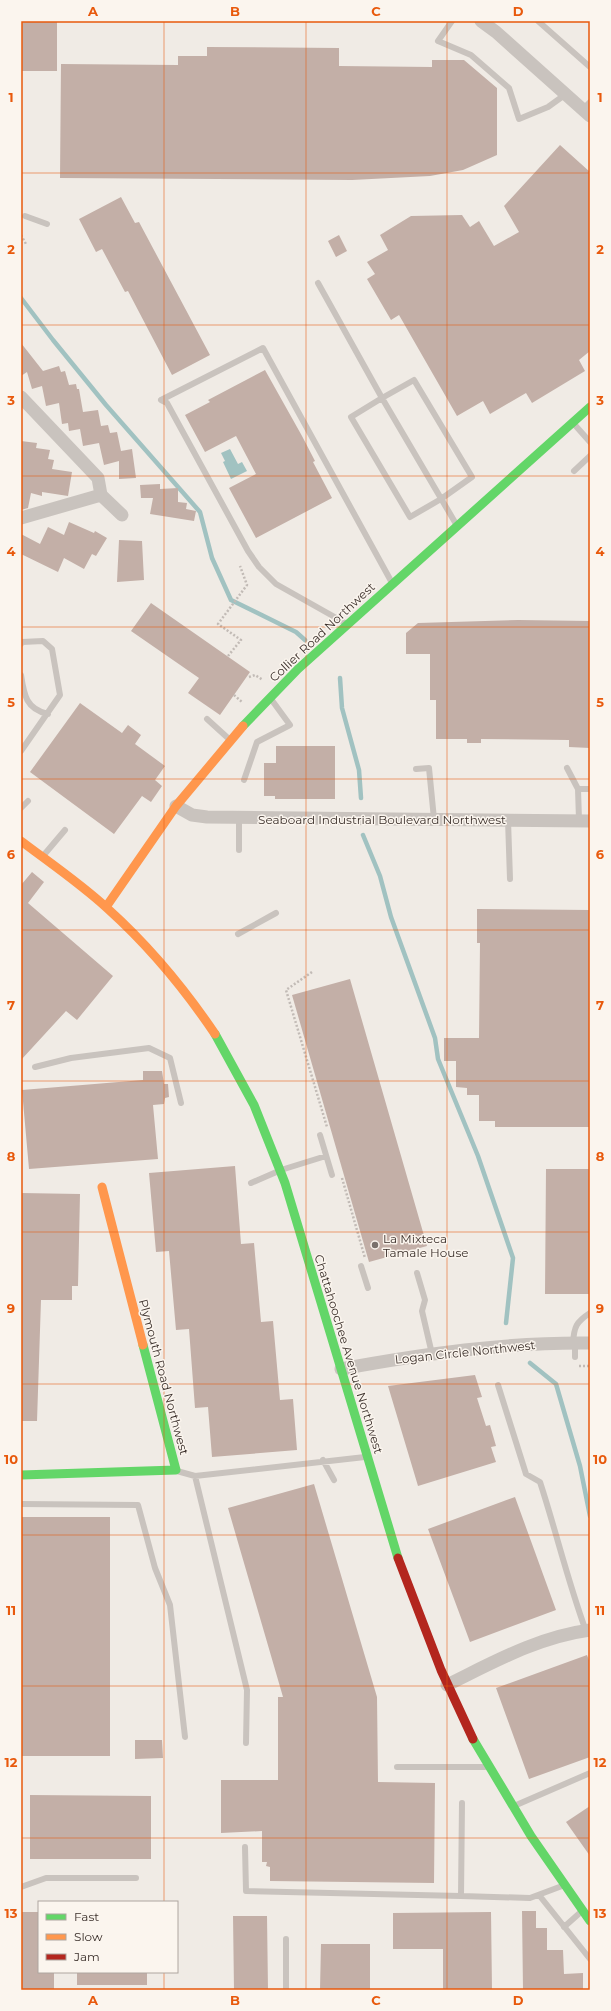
<svg xmlns="http://www.w3.org/2000/svg" width="611" height="2011" viewBox="0 0 611 2011" font-family="Montserrat,sans-serif">
<style>
.water{fill:#a1c2c1}
.lines{fill:none;stroke-linecap:round;stroke-linejoin:round}
.stream{stroke:#a1c2c1;stroke-width:4.5}
.building{fill:#c3afa7}
.path{stroke:#c2bbb6;stroke-width:2.5;stroke-dasharray:2 2;stroke-linecap:butt}
.lane{stroke:#c9c3be;stroke-width:6}
.street{stroke:#c9c3be;stroke-width:13}
.fast{stroke:#63d668;stroke-width:9}
.slow{stroke:#ff974d;stroke-width:9}
.jam{stroke:#b3261e;stroke-width:9}
.grid{fill:none;stroke:#e8590c;stroke-width:1;stroke-opacity:0.55}
.poi-dot{fill:#7a716c;stroke:#fbf5ee;stroke-width:1.5}
.labels{text-anchor:middle;dominant-baseline:central;stroke-width:3;stroke-linejoin:round;paint-order:stroke}
.street-label{font-size:12px;fill:#3b302b;stroke:#fbf5ee}
.poi-label{font-size:12px;fill:#3b302b;stroke:#fbf5ee;text-anchor:start}
.neatline{fill:none;stroke:#e8590c;stroke-width:1.5}
.grid-label{font-size:13px;text-anchor:middle;font-weight:bold;fill:#e8590c}
</style>
<rect width="100%" height="100%" fill="#f0ebe5"/>
<path class="water" d="M230,449l8,15 4,-2 5,9 -16,8 -8,-17 2,-1 -4,-8z"/>
<g class="lines">
<path class="stream" d="M21,298l32,42 53,65 94,107 12,46 19,42 65,32 9,8
M340,678l2,30 17,62 2,28
M363,835l17,41 11,41 44,121 3,21 40,97 35,102 -7,65
M530,1363l26,21 24,82 10,50"/>
</g>
<path class="building" d="M21,21h36v50h-36z
M207,47l132,1v18l93,1v-7h32l33,28v67l-34,15 -33,6 -78,4 -292,-2 1,-114 117,1v-9h29z
M560,145l30,27v179l-11,9 6,11 -53,32 -6,-10 -36,21 -7,-13 -26,15 -58,-101 -8,5 -24,-41 8,-5 -8,-12 21,-12 -8,-15 31,-19 51,-1 8,12 9,-6 15,25 25,-14 -15,-26z
M121,197l14,26 4,-1 71,133 -38,20 -44,-84 -3,1 -23,-43 -6,3 -17,-33z
M339,235l8,16 -11,6 -8,-16z
M21,343l22,28 16,-5 2,6 4,-1 4,14 7,-1 1,5h2l4,23 15,-2 3,16 7,-1 2,8 7,-1 4,19 11,-2 4,29 -17,1v-18l-15,4 -5,-22 -16,3 -3,-17 -11,2 -1,-8 -6,1 -3,-21 -13,3 -4,-20 -10,3 -5,-17 -6,4z
M265,370l37,66 13,25 -2,1 19,36 -76,40 -27,-50 27,-14 -20,-38 -31,16 -20,-37 25,-13 -2,-2z
M21,441l16,2 -1,5 14,2 -2,9 6,1 -2,9 20,3 -4,24 -26,-4v4l-11,-3 -3,15 -7,2z
M160,484v5l18,-1v14l9,1 -1,6 10,2 -2,10 -44,-7 3,-16h-12l-1,-13z
M69,522l25,11 1,-2 12,7 -11,18 -4,-2 -8,15 -20,-11 -6,14 -37,-18v-20l19,10 8,-17 16,8z
M119,540l23,1 2,39 -27,2z
M151,603l99,69 -30,43 -32,-22 11,-15 -68,-47z
M518,620l72,1v127l-21,-1v-7l-88,-1v4h-14v-4h-31v-39h-6v-46h-24v-21l12,-10z
M80,703l42,30 6,-8 13,10 -6,9 30,22 -10,14 7,6 -11,16 -9,-6 -28,38 -84,-62z
M276,746h59v53h-60v-3h-11v-33h12z
M32,872l12,10 -16,21 85,73 -36,44 -11,-9 -45,49v-175z
M477,909l113,1v217h-95v-6h-16v-26h-12v-7l-11,-1v-26h-12v-23h35l1,-95h-3z
M350,979l77,267 -58,16 -77,-267z
M143,1071h19l2,13h4l1,13 -4,1 -1,6 -11,1 5,54 -129,10 -7,-79 121,-10z
M235,1166l6,78 13,-1 7,79 12,-1 7,79 13,-1 4,51 -85,7 -4,-50 -13,1 -6,-79 -13,1 -7,-79 -13,1 -7,-79z
M546,1169h44v125h-45z
M21,1193l59,1 -2,92h-6v14h-31l-4,121h-16z
M475,1375l7,22 -5,1 9,28 4,-1 6,21 -5,1 5,15 -78,24 -30,-100z
M314,1484l63,213 1,85 57,1 -1,100 -164,-2v-14l-4,-1 1,-4h-5v-31l-41,2v-53h57v-83h5l-55,-189z
M515,1497l41,113 -86,32 -42,-113z
M21,1517h89v239h-89z
M587,1655l3,8v94l-61,22 -33,-91z
M135,1740h27l1,18 -28,1z
M30,1795l121,1v63h-121z
M590,1806v50l-24,-34z
M522,1911h14v17h11v22h16l1,24 19,-1v17h-60z
M21,1912h18v60h15v18h-33z
M491,1912l1,78h-49v-41h-50v-36z
M233,1916h34l1,74h-34z
M321,1944h49v46h-50z
M77,1972h70v13h-70z"/>
<g class="lines">
<path class="path" d="M21,235l5,9
M228,656l13,-16 -23,-16 29,-39 -7,-19
M249,677l6,-2 8,5
M234,695l8,7
M312,972l-26,18 41,137
M342,1178l23,80
M579,1366h11"/>
<path class="lane" d="M452,21l-14,20 33,14 38,33 10,31 29,-12 18,-13
M538,21l52,46
M583,109l7,-7
M25,216l22,8
M318,283l64,115 -31,19 59,100 31,-18 31,-22 -58,-97 -32,18 74,126
M161,400l102,-52 128,233
M161,400l6,3 81,148 11,16 17,17 71,40
M574,424l16,18
M574,471l16,-15
M21,644l1,-2 21,-1 9,8 8,46 -39,56
M21,675c3,20 5,34 27,39
M207,719l22,20
M567,768l11,21 1,31
M416,769l13,-1 5,51
M244,780l13,-38 33,-17 -19,-26
M578,789h12
M21,808l7,-7
M508,820l2,59
M239,850v-32
M43,856l22,-26
M238,934l38,-21
M35,1067l36,-9 78,-10 21,10 11,45
M320,1135l12,40
M251,1183l30,-13 45,-14
M361,1266l7,22
M417,1273l8,27 -3,11 10,43
M573,1343c1,-16 3,-21 17,-30
M575,1357v-14
M498,1385l28,89 14,8c16,49 28,100 46,149
M323,1460l11,20
M177,1471l18,5
M21,1504l117,1 17,63 15,37 15,132
M246,1743l1,-53 -52,-214 170,-19
M397,1767h88
M462,1803l-1,93 69,2 32,-12
M514,1806l76,-33
M245,1847l1,44 215,5
M21,1887l25,-9h90
M539,1895l51,64
M564,1927l18,-16
M286,1939v51"/>
<path class="street" d="M481,21l15,11 94,84
M21,397l77,81 3,17
M21,518l80,-23 21,20
M176,806l16,9 15,2 383,4
M341,1369c82,-15 165,-27 249,-26
M447,1685c47,-23 91,-48 143,-55"/>
<path class="fast" d="M243,726l55,-57 292,-262
M215,1034l39,71 31,78 113,375
M21,1475l155,-5 -33,-125
M473,1739l58,97 59,85"/>
<path class="slow" d="M21,841c29,22 60,43 87,68 41,37 76,79 107,125
M106,907l70,-101 67,-80
M102,1187l41,158"/>
<path class="jam" d="M398,1558l43,112 32,69"/>
</g>
<path class="grid" d="M164,21v1881M306,21v1969M447,21v1969M21,173h569M21,325h569M21,476h569M21,627h569M21,779h569M21,930h569M21,1081h569M21,1232h569M21,1384h569M21,1535h569M21,1686h569M21,1838h569M164,1972v18"/>
<circle class="poi-dot" cx="375" cy="1245" r="4"/>
<g class="labels">
<g class="street-label">
<text transform="translate(322 632) rotate(-43)">Collier Road Northwest</text>
<text x="382" y="819">Seaboard Industrial Boulevard Northwest</text>
<text transform="translate(465 1352) rotate(-6)">Logan Circle Northwest</text>
<text transform="translate(349 1354) rotate(73)">Chattahoochee Avenue Northwest</text>
<text transform="translate(164 1377) rotate(75)">Plymouth Road Northwest</text>
</g>
<g class="poi-label">
<text x="383" y="1238">La Mixteca<tspan x="383" dy="14">Tamale House</tspan></text>
</g>
</g>
<rect width="611" height="2011" fill="none" stroke="#fbf5ee" stroke-width="44"/>
<rect x="38" y="1901" width="140" height="72" fill="#fbf5ee" stroke="#aea6a0"/>
<rect x="46" y="1914" width="20" height="6" fill="#63d668" stroke="#aea6a0"/>
<text x="74" y="1921" font-size="12" fill="#3b302b">Fast</text>
<rect x="46" y="1934" width="20" height="6" fill="#ff974d" stroke="#aea6a0"/>
<text x="74" y="1941" font-size="12" fill="#3b302b">Slow</text>
<rect x="46" y="1954" width="20" height="6" fill="#b3261e" stroke="#aea6a0"/>
<text x="74" y="1961" font-size="12" fill="#3b302b">Jam</text>
<rect x="22" y="22" width="567" height="1967" class="neatline"/>
<g class="grid-label">
<text x="93" y="16">A</text>
<text x="235" y="16">B</text>
<text x="376" y="16">C</text>
<text x="518" y="16">D</text>
<text x="11" y="102">1</text>
<text x="600" y="102">1</text>
<text x="11" y="254">2</text>
<text x="600" y="254">2</text>
<text x="11" y="405">3</text>
<text x="600" y="405">3</text>
<text x="11" y="556">4</text>
<text x="600" y="556">4</text>
<text x="11" y="707">5</text>
<text x="600" y="707">5</text>
<text x="11" y="859">6</text>
<text x="600" y="859">6</text>
<text x="11" y="1010">7</text>
<text x="600" y="1010">7</text>
<text x="11" y="1161">8</text>
<text x="600" y="1161">8</text>
<text x="11" y="1313">9</text>
<text x="600" y="1313">9</text>
<text x="11" y="1464">10</text>
<text x="600" y="1464">10</text>
<text x="11" y="1615">11</text>
<text x="600" y="1615">11</text>
<text x="11" y="1767">12</text>
<text x="600" y="1767">12</text>
<text x="11" y="1918">13</text>
<text x="600" y="1918">13</text>
<text x="93" y="2005">A</text>
<text x="235" y="2005">B</text>
<text x="376" y="2005">C</text>
<text x="518" y="2005">D</text>
</g>
</svg>
